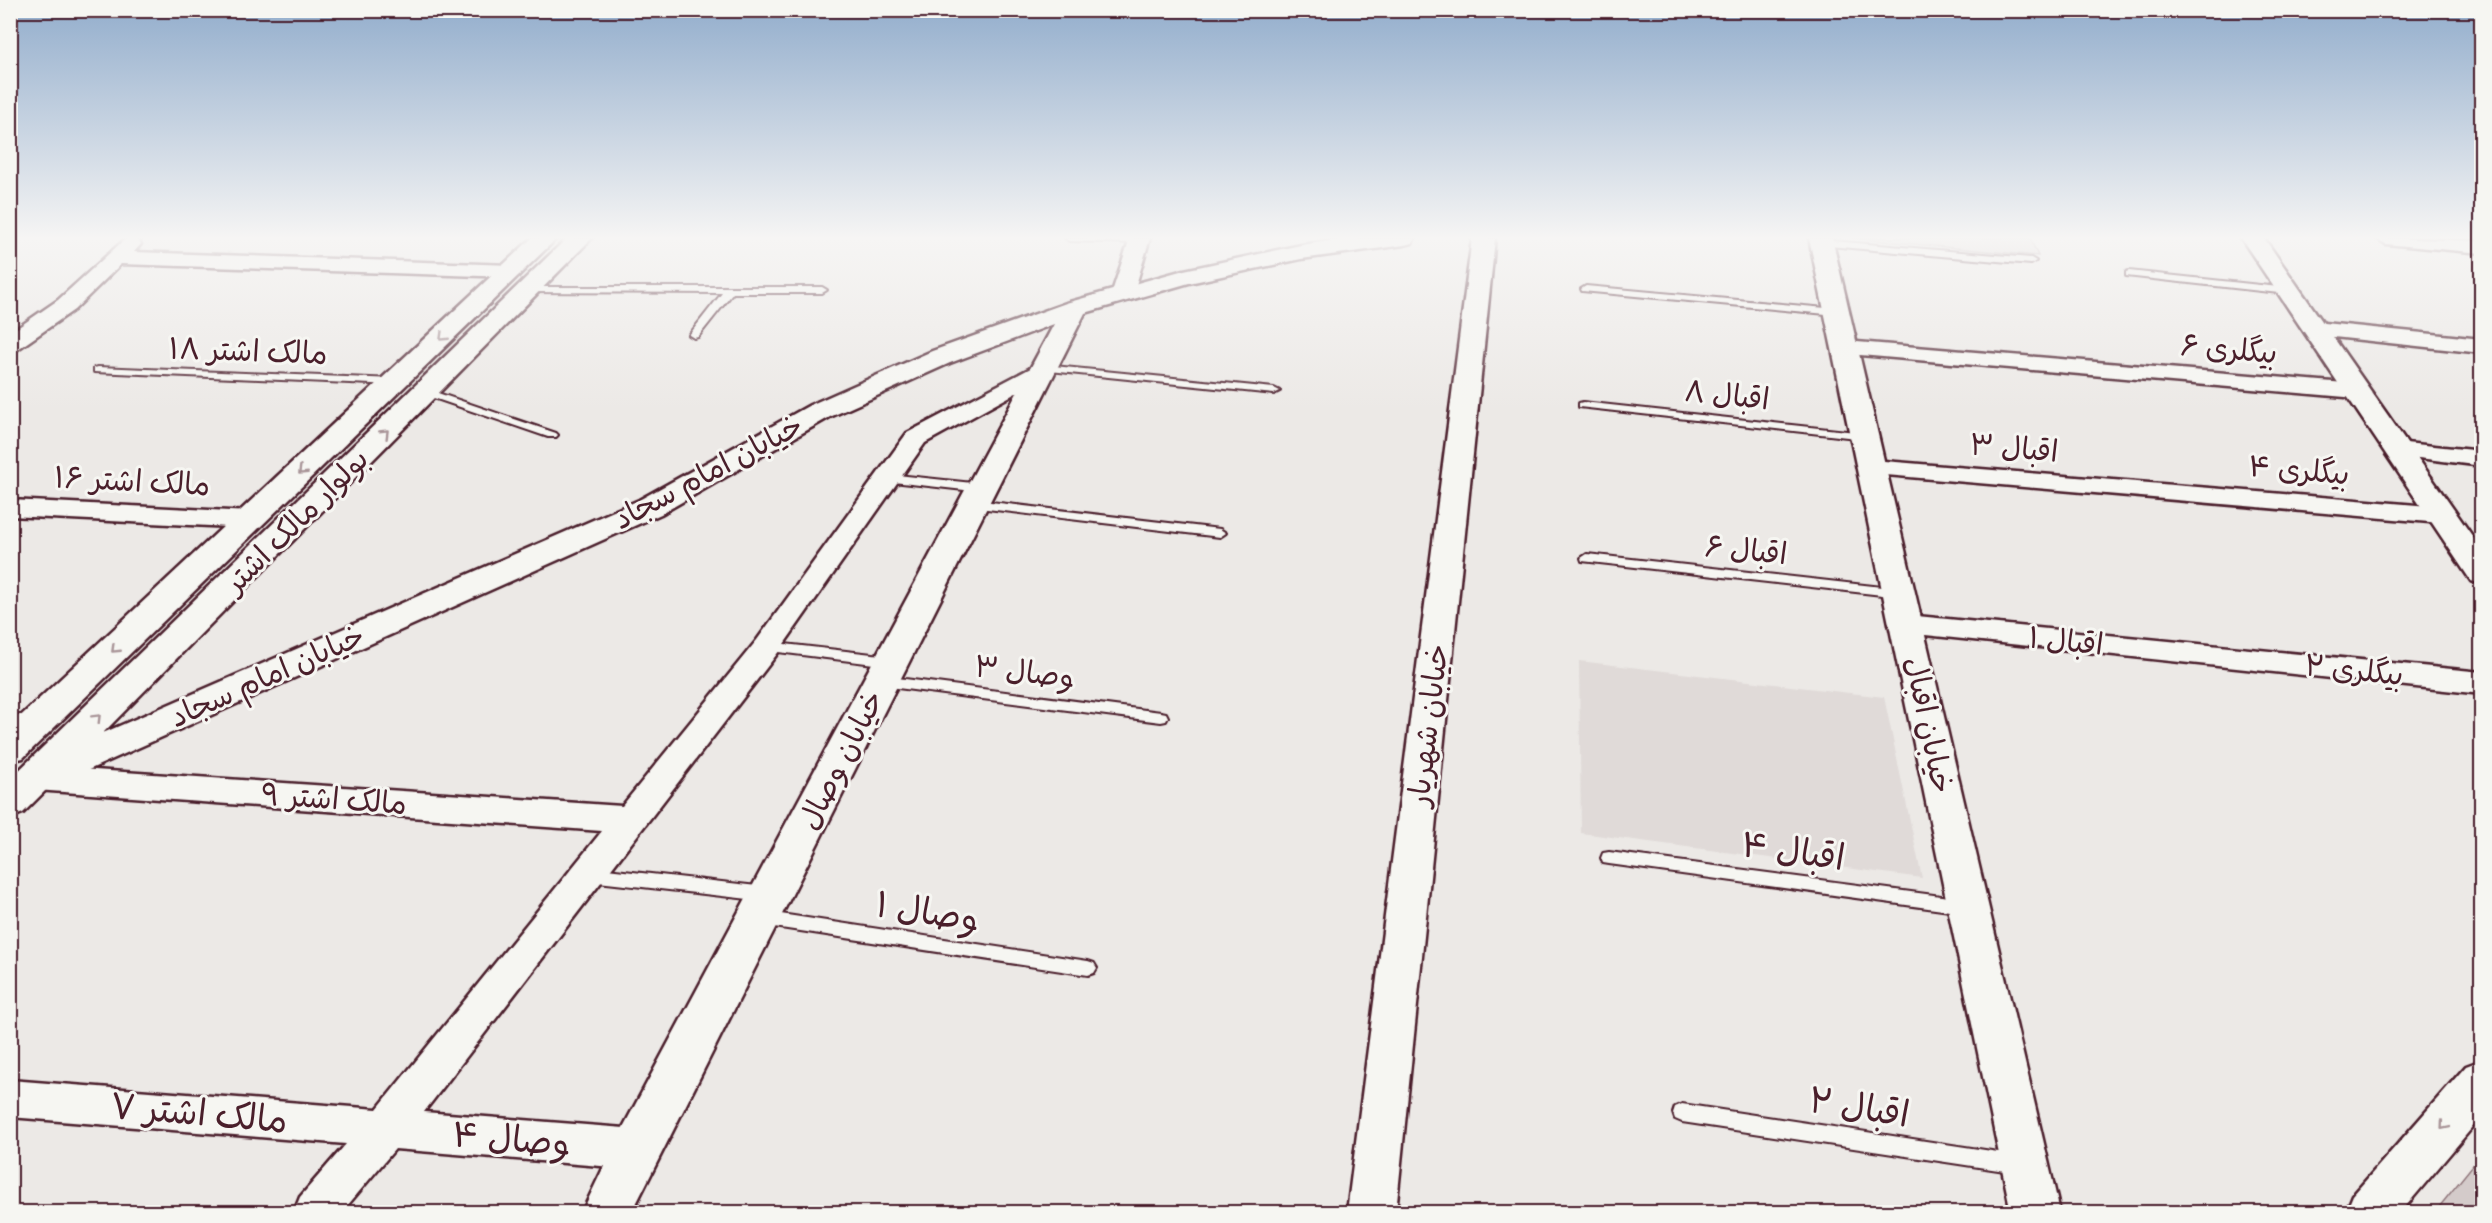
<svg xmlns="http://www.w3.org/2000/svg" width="2492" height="1223" viewBox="0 0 2492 1223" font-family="Caveat,'Playpen Sans Arabic',sans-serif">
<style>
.built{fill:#e0dad8}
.green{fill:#d4cbca;stroke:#8f757a;stroke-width:1.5}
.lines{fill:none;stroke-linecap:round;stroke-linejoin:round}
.lane-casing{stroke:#4a1f2b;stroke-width:4}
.street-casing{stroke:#4a1f2b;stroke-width:5}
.secondary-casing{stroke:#4a1f2b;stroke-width:5}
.primary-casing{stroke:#4a1f2b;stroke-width:5}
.lane{fill:#f6f6f2;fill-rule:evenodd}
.street{fill:#f6f6f2;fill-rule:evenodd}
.secondary{fill:#f6f6f2;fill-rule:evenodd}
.primary{fill:#f6f6f2;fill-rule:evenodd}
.oneway{stroke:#a99598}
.labels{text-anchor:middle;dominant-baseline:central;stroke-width:6;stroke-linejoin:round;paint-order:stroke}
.street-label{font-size:30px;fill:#4a1f2b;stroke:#f6f6f2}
.near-street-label{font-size:36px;fill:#4a1f2b;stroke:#f6f6f2}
</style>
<rect width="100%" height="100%" fill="#ece9e6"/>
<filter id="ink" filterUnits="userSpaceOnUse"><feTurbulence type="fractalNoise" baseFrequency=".0167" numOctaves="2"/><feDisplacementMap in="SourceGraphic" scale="12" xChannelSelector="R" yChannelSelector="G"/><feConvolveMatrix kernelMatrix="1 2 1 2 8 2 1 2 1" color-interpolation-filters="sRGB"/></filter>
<g filter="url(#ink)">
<path class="built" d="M1579,661l305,36 38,181 -341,-45z"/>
<path class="green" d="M1852,238h178l8,18z
M2481,1155v57h-46z"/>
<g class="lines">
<g class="lane-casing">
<path id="lane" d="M1065,238h78l1,2 -5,3 -70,-2z
M1821,240l210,18 5,3 -5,3 -213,-19v-4z
M2129,271l159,17 5,3 -5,3 -162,-18v-4z
M1586,286l251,23 5,3 -5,3 -255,-24 -1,-2z
M529,287h293l5,3 -5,3h-89l-35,44 -4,1 -5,-3 33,-42 -197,-1 -1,-2z
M1044,365l230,23 6,3 -6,3 -234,-24 -1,-2z
M98,367l297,12 5,3 -5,3 -301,-13v-4z
M426,389l130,44 2,2 -2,2h-8l-126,-43v-4z
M1583,402l282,31 6,3 -6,3 -286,-32v-4z
M888,474l94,10 6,4 -6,4 -98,-11 -2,-3 2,-3z
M974,500l246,29 6,4 -6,4 -250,-30 -2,-3 2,-3z
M1587,554l313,35 7,4 -7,4 -318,-36 -1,-3z
M767,642l123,14 7,5 -7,5 -128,-16 -2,-3z
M882,676l279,36 5,1 2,4 -2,4 -5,1 -279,-36 -5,-1 -2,-4 2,-4z
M10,714l30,3 2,4 -2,4 -30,-1z
M1609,852l355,47 6,2 2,5 -2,5 -6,2 -355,-49 -6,-1 -2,-5 2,-5z
M589,867l177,20 6,2 2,5 -2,5 -6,2 -177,-20 -6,-2 -2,-5 2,-5z
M761,911l327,50 6,2 3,5 -3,5 -6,2 -327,-50 -6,-2 -2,-5 2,-5z
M1682,1104l336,51 7,2 3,7 -3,7 -7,2 -336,-51 -7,-3 -2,-6 2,-6z"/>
</g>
<g class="street-casing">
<path id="street" d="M129,238l9,2 3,4 -7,8 378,13 7,2 3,4 -3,4 -7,2 -391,-13 -47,46 -56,39 -8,2v-18l48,-33 66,-60z
M1130,238h20l-17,57 -4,4h-14l-4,-4z
M2376,238l106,3v12l-96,-9z
M2314,322l168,17v14l-176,-19 -3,-5 3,-5z
M1845,341l512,43 8,2 4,5 -4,5 -8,2 -520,-45 -3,-5 3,-5z
M1044,361l8,2 3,5 -3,5 -127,70 -148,211 -353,458 213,17 14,6 6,14 -6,14 -14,6 -242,-20 -53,63h-48l6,-15 46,-53 -336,-27v-37l367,29 225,-278 -566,-41 -11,-3 -5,-9 5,-9 11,-3 586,40 135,-166 150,-207z
M2396,442l86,9v15l-95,-12 -3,-5 3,-5z
M1872,460l569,47 9,2 4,6 -4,6 -9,2 -578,-50 -4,-5 4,-5z
M10,500l240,12 9,2 4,6 -4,6 -9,2 -240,-12z
M1907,615l575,57v22l-585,-62 -4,-7 4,-7z"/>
</g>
<g class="secondary-casing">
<path id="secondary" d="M532,238h25l-534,520 -13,3v-35z
M567,238h25l-489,495 536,-233 171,-95 122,-54 134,-48 118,-33 117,-25 48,-7h66l-3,5 -8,2 -103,14 -112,24 -104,30 -453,899h-50l38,-79 434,-809 -104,39 -120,54 -169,97 -613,274 -25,25 -13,5v-39z
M1472,238h23l-99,974h-49z
M1809,238h23l228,974h-49z
M2241,238h23l218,312v34l-11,-3z"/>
</g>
<g class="primary-casing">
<path id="primary" d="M2482,1060v56l-81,96h-55l7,-17 113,-129z"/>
</g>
<use href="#lane" class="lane"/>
<use href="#street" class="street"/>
<use href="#secondary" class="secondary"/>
<use href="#primary" class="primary"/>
</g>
<defs><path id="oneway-chevron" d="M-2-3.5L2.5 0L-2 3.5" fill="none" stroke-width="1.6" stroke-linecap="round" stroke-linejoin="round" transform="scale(1.5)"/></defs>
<g class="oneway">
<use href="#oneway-chevron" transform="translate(443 337) rotate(136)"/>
<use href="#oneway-chevron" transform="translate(385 433) rotate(-45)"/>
<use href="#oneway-chevron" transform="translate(302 471) rotate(136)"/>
<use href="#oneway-chevron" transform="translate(115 649) rotate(136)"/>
<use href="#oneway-chevron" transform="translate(97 718) rotate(-45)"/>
<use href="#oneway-chevron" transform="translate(2444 1126) rotate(130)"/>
</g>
</g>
<linearGradient id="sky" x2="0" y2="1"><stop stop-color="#92adcc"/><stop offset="0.58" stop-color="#f6f5f4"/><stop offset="1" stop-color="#f6f5f4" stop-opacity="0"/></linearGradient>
<rect width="2492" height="410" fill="url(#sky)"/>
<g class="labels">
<g class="street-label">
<text transform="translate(2229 349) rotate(5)">بیگلری ۶</text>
<text transform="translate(248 351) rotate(2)">مالک اشتر ۱۸</text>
<text transform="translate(1727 395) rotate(6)">اقبال ۸</text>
<text transform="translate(2014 448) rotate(5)">اقبال ۳</text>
<text transform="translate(2299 470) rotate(5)">بیگلری ۴</text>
<text transform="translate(708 472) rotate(-28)">خیابان امام سجاد</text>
<text transform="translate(132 481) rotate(3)">مالک اشتر ۱۶</text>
<text transform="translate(296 521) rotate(-45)">بولوار مالک اشتر</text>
<text transform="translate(1746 550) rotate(6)">اقبال ۶</text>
<text transform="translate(2066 641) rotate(6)">اقبال ۱</text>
<text transform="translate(2354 670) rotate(6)">بیگلری ۲</text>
<text transform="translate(1025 672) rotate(7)">وصال ۳</text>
<text transform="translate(267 676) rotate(-24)">خیابان امام سجاد</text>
<text transform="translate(1428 725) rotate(-83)">خیابان شهریار</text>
<text transform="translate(1929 725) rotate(78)">خیابان اقبال</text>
<text transform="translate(841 760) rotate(-63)">خیابان وصال</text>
<text transform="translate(334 799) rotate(4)">مالک اشتر ۹</text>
</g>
<g class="near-street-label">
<text transform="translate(1793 851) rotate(8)">اقبال ۴</text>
<text transform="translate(928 912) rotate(9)">وصال ۱</text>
<text transform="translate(1859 1107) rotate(9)">اقبال ۲</text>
<text transform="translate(199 1113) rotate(5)">مالک اشتر ۷</text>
<text transform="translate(512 1139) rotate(5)">وصال ۴</text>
</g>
</g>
<rect width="2492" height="1223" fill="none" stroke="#f6f6f2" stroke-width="36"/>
<rect x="18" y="18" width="2456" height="1187" fill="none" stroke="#4a1f2b" stroke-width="2" filter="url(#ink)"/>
</svg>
